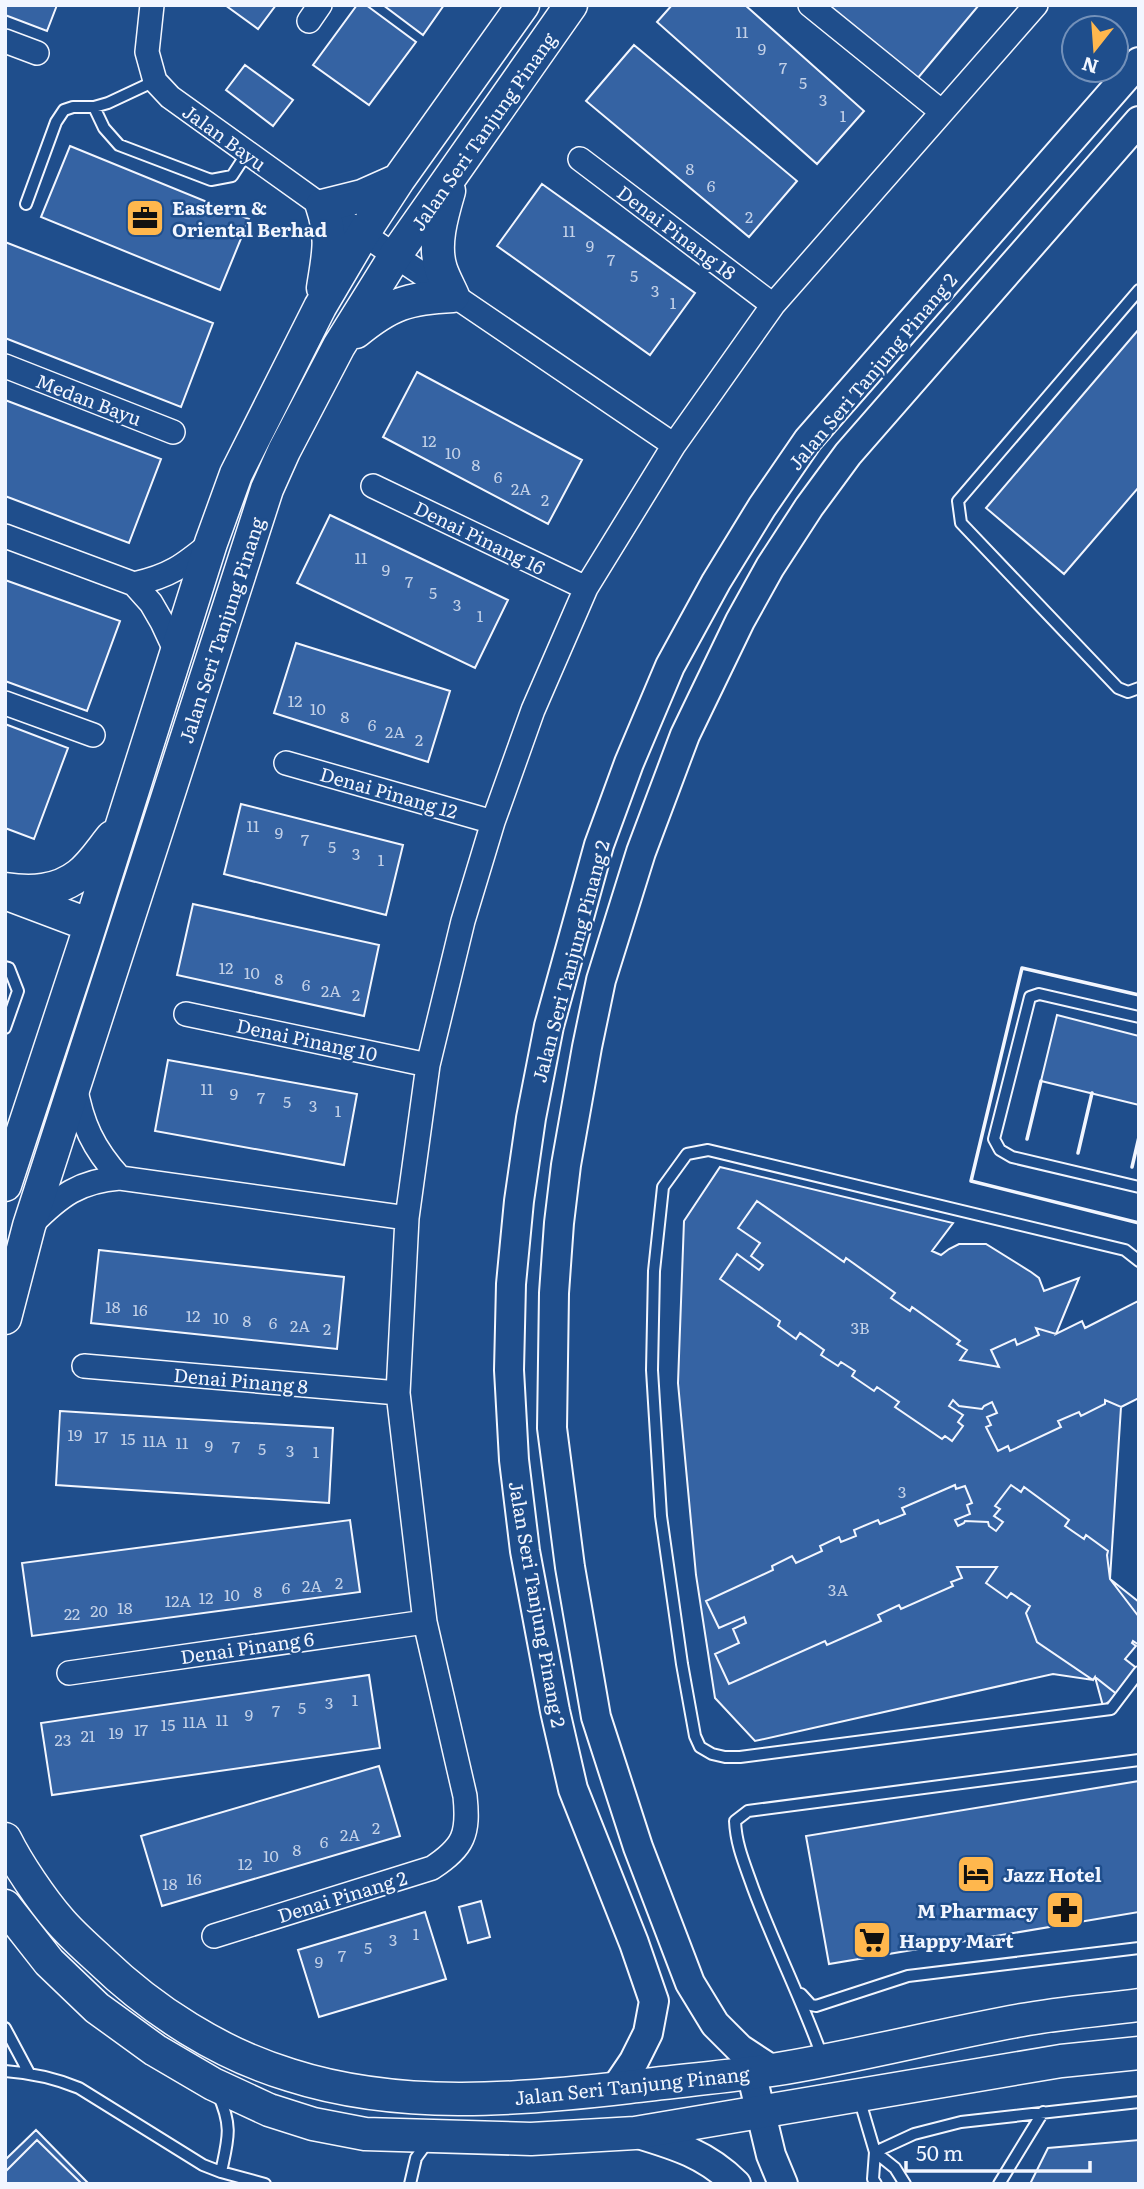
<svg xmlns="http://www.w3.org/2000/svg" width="1144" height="2189" viewBox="0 0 1144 2189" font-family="Literata,serif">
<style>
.building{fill:#3563a3;stroke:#f2f6ff;stroke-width:2}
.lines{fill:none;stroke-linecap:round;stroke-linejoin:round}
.service-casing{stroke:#f2f6ff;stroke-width:14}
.minor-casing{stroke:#f2f6ff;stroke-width:26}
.tertiary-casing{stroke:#f2f6ff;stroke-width:32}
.secondary-casing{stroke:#f2f6ff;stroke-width:35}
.service{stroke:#1f4e8c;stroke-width:10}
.minor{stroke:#1f4e8c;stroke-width:23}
.tertiary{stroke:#1f4e8c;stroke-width:28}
.secondary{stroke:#1f4e8c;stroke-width:32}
.wall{stroke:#f2f6ff;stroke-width:3.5}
.labels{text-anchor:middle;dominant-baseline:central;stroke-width:5;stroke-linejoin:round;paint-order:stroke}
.number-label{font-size:16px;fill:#c3d1e8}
.street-label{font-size:19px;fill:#f2f6ff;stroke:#1f4e8c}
.poi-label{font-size:19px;font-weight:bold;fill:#f2f6ff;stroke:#1f4e8c;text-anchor:start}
</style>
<rect width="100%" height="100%" fill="#1f4e8c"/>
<path class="building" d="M5,5h52l-10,26 -42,-16z
M225,5h51l-18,24z
M357,5h9l50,37 -47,63 -56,-40z
M383,5h61l-21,30z
M672,5h73l119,106 -47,53 -160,-142z
M828,5h151l-62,74z
M634,45l163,136 -48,56 -163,-136z
M245,65l48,35 -20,26 -47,-36z
M70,146l179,73 -29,71 -179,-73z
M542,184l153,109 -45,62 -153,-109z
M5,242l208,81 -32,84 -176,-69z
M1139,329v158l-75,87 -78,-66z
M417,372l165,88 -34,64 -165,-87z
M5,400l156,59 -32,84 -124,-47z
M330,515l178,85 -33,68 -178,-85z
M5,580l115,41 -33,90 -82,-30z
M296,643l154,48 -22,71 -154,-49z
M5,724l63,24 -34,91 -29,-11z
M241,804l162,41 -17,70 -162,-41z
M193,904l186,41 -15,71 -187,-41z
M1057,1015l82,21v69l-98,-24z
M168,1060l189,34 -13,71 -189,-34z
M720,1167l233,56 -21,28 9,4 8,-6 10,-5h27l45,28 8,6 5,13 35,-13 -23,56 26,-13 3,7 53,-27 1,97 -18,9 -11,172 29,38v28l-6,-4 -1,2 4,3 -11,13 14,11 -21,25 -15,11 -8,-29 -2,3 -40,-6 -298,67 -40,-43 -19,-123 -18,-192 6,-162z
M757,1201l87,61 2,-4 49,35 -4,5 19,13 2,-4 48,34 -3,3 10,6 -7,10 39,7 -8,-17 24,-11 2,6 22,-10 -3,-7 20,6 26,-13 3,7 53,-27 1,97 -18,9 -16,-7v4l-24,12 -2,-4 -21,9 3,6 -51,24 -2,-5 -10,5 -12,-24 5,-2 -4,-8 10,-4 -5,-11 -8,4 -2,3 -23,-3 -6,-6 -4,6 14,9 -5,7 5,4 -11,15 -7,-5 -3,3 -47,-32 4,-5 -22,-15 -3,4 -22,-15 3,-5 -14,-9 -3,4 -17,-11 3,-5 -24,-17 -4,6 -18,-13 2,-5 -60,-42 17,-25 22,16 4,-5 -12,-9 9,-13 -22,-15z
M99,1250l245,27 -7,72 -246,-26z
M60,1411l273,17 -4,75 -273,-18z
M955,1485l1,4 9,-3 7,17 -5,2 3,9 -15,6 3,6 6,-3 1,-2 23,1 1,4 7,5 7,-9 -9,-6 6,-7 -5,-3 16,-21 10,7 3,-5 45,33 -4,6 19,13 2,-4 22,16 -1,4 3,24 29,23v43l-6,-4 -1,2 4,3 -11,13 14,11 -21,25 -23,-18 -2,3 -56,-38 -11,-29 4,-7 -19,-13 -4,5 -21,-15 11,-16h-40l5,11 -11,4 2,4 -52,23 -2,-4 -21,10 3,6 -54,24 -2,-4 -96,43 -14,-30 24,-11 -6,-14 13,-6 -2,-6 -25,11 -13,-27 67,-31 -1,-4 20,-10 4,7 26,-12 -2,-5 19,-9 2,5 15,-6 -2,-6 24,-10 2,4 25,-10 -3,-6z
M350,1520l10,72 -328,44 -10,-73z
M369,1675l11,73 -328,47 -11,-72z
M379,1766l21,70 -238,70 -21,-70z
M1139,1781v131l-310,52 -23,-128z
M481,1901l9,36 -22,6 -9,-36z
M425,1912l21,67 -127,38 -21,-67z
M36,2130l53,54h-84v-24z
M37,2140l45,44h-77v-12z
M1139,2140v44h-109l18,-36z"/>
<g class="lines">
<g class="service-casing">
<path id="service" d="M94,107l10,21 15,17 92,35 21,-4 15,-23
M26,204l30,-82 8,-12 9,-3h21l14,-4 47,-22
M1139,290l-181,211 3,22 157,165 10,4 11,-4
M5,967l4,1 9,23 -13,37
M1139,1017l-100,-23 -9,3 -36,142 6,11 12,7 127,30
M1139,1261l-14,-11 -417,-100 -21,4 -24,33 -9,84 -2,99 9,146 21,148 13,72 5,11 12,7 13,3h15l371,-48 28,-37
M801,1994l10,11 5,1 92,-30 231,-28
M5,2028l24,45
M815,2058l4,-10c-20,-54 -46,-106 -66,-160 -8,-23 -17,-43 -18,-67l13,-10 391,-51
M5,2071c27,2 50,7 74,17l124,77 18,7 44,12
M218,2094c15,33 10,45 3,78
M859,2098l16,54 -2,27 3,5
M875,2152l39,-18 47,-12 178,-20
M875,2152l20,16 10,16
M410,2184l6,-26 13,-18
M999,2184l44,-72"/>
</g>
<g class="minor-casing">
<path id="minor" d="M152,5l-5,47 8,29 15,16 152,109 352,239
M810,5l132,107
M309,21l11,-16
M5,41l32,12
M580,159l193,146
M5,366l168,66
M373,486l213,102
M5,536l129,48 17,19 11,19 14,30
M134,584c36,-8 49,-18 77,-41
M5,703l88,32
M286,763l207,59
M186,1014l242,51
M75,1085c7,39 18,63 45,93
M32,1224c28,-28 47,-43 88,-46l287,40
M84,1366l314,27
M69,1673l356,-51
M214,1936l218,-68c32,-21 37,-34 33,-72l-40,-174 -27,-229 9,-175 21,-153 35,-144 30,-99 40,-112 53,-122 88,-143 99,-140 263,-300"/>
</g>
<g class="tertiary-casing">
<path id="tertiary" d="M772,2070l-32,-21 -25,-25 -25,-41 -52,-136 -42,-130 -26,-150 -18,-139 2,-135 5,-70 7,-58 21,-118 14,-67 40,-128 44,-117 55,-114 30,-54 39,-60 39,-53 291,-333
M751,2072l20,83 12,29
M615,2089l19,-28 14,-28 6,-32 -20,-58 -61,-154 -18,-78 -30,-160 -11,-91 -5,-90 2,-86 8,-83 12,-83 18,-92 50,-181 30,-82 41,-97 46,-84 46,-75 46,-67 331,-378
M635,2133c40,12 71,21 101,51"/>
</g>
<g class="secondary-casing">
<path id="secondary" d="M323,288c5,-33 10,-49 -1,-82l40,-10 36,-16
M356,332c34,-28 52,-34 97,-36 -4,-9 -9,-18 -12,-27 -8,-24 1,-54 8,-78
M5,889c26,4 52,3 74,-14 13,-10 23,-26 33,-38
M13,896l77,29
M5,1185l79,-240 127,-402 25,-69 84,-167 43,-73 36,-55 124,-174
M5,1318l24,-92 238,-737 17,-38 55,-105 56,-90 176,-251
M5,1839c13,26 36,60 55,82 12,14 27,27 40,39 53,51 120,94 190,115 109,35 228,25 339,12 48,-6 95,-10 143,-17 83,-13 166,-35 250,-50 38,-7 78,-10 117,-15
M5,1906l44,56 48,46 58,42 58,34 56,26 44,14 52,10 166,5 104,-6 426,-72 78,-8"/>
</g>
<use href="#service" class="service"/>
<use href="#minor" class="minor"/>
<use href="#tertiary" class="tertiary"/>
<use href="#secondary" class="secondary"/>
<path class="wall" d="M1139,995l-117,-27 -51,213 168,42
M1027,1139l14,-58
M1078,1153l14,-60
M1132,1167l7,-30"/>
</g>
<defs>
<g id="office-square" transform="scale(2.0125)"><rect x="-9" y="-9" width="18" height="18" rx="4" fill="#ffb74d" stroke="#1f4e8c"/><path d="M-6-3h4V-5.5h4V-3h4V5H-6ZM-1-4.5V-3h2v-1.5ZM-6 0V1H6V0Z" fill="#111"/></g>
<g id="hotel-square" transform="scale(2.0125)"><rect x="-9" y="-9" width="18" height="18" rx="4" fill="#ffb74d" stroke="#1f4e8c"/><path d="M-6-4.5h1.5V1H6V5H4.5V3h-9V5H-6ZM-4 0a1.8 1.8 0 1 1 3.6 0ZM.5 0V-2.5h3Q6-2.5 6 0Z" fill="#111"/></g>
<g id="pharmacy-square" transform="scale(2.0125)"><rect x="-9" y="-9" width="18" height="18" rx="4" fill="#ffb74d" stroke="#1f4e8c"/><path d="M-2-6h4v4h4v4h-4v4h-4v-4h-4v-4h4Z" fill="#111"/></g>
<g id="supermarket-square" transform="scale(2.0125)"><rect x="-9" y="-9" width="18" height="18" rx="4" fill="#ffb74d" stroke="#1f4e8c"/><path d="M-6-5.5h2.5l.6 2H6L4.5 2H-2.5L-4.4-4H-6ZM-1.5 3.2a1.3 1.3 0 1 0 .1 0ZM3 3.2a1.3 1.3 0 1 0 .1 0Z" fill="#111"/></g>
</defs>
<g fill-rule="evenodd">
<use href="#office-square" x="145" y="218"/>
<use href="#hotel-square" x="976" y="1874"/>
<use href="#pharmacy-square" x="1065" y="1910"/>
<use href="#supermarket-square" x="872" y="1940"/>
</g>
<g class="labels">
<g class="number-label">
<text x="742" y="31">11</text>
<text x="762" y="48">9</text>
<text x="783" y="67">7</text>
<text x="803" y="82">5</text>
<text x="823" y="99">3</text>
<text x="843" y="115">1</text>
<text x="690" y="168">8</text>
<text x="711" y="185">6</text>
<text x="749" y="216">2</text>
<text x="569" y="230">11</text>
<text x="590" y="245">9</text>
<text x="611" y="259">7</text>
<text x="634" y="275">5</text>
<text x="655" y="290">3</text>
<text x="673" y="302">1</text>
<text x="429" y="440">12</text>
<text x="453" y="452">10</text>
<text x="476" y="464">8</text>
<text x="498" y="476">6</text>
<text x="521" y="488">2A</text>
<text x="545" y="499">2</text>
<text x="361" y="557">11</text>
<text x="386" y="569">9</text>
<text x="409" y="581">7</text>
<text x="433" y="592">5</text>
<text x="457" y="604">3</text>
<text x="480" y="615">1</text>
<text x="295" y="700">12</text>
<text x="318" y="708">10</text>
<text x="345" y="716">8</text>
<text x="372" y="724">6</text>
<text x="395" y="731">2A</text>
<text x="419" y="739">2</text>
<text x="253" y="825">11</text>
<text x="279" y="832">9</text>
<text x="305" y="839">7</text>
<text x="332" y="846">5</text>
<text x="356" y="853">3</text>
<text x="381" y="859">1</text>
<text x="226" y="967">12</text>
<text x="252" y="972">10</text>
<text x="279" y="978">8</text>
<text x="306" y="984">6</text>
<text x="331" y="990">2A</text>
<text x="356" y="994">2</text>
<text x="207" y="1088">11</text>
<text x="234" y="1093">9</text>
<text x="261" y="1097">7</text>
<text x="287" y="1101">5</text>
<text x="313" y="1105">3</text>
<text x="338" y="1110">1</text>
<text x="113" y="1306">18</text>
<text x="140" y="1309">16</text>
<text x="193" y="1315">12</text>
<text x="221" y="1317">10</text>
<text x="247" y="1320">8</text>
<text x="273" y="1322">6</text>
<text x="300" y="1325">2A</text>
<text x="860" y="1327">3B</text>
<text x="327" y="1328">2</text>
<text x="75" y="1434">19</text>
<text x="101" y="1436">17</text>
<text x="128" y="1438">15</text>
<text x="155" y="1440">11A</text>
<text x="182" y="1442">11</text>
<text x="209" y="1445">9</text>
<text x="236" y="1446">7</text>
<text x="262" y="1448">5</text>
<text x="290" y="1450">3</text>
<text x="316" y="1451">1</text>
<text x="902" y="1491">3</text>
<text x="339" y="1582">2</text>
<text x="312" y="1585">2A</text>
<text x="286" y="1587">6</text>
<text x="838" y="1589">3A</text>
<text x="258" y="1591">8</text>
<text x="232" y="1594">10</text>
<text x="206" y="1597">12</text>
<text x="178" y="1600">12A</text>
<text x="125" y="1607">18</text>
<text x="99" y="1610">20</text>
<text x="72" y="1613">22</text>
<text x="355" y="1699">1</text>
<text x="329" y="1702">3</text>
<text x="302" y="1707">5</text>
<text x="276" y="1710">7</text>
<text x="249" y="1714">9</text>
<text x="222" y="1719">11</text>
<text x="195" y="1721">11A</text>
<text x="168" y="1724">15</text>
<text x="141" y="1729">17</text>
<text x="116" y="1732">19</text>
<text x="88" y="1735">21</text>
<text x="63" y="1739">23</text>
<text x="376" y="1827">2</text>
<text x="350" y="1834">2A</text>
<text x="324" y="1841">6</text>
<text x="297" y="1849">8</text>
<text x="271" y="1855">10</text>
<text x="245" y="1863">12</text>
<text x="194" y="1878">16</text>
<text x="170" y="1883">18</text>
<text x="416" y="1933">1</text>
<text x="393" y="1939">3</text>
<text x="368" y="1947">5</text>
<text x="342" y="1955">7</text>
<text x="319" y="1961">9</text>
</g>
<g class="street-label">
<text transform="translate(483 131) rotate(-55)">Jalan Seri Tanjung Pinang</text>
<text transform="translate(225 137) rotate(36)">Jalan Bayu</text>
<text transform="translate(677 232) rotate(37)">Denai Pinang 18</text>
<text transform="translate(872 371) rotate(-50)">Jalan Seri Tanjung Pinang 2</text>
<text transform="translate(89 399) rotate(21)">Medan Bayu</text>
<text transform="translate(480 537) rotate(26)">Denai Pinang 16</text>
<text transform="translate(221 630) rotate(-72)">Jalan Seri Tanjung Pinang</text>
<text transform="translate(389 792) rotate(16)">Denai Pinang 12</text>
<text transform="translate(570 961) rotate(-75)">Jalan Seri Tanjung Pinang 2</text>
<text transform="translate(307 1039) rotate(12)">Denai Pinang 10</text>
<text transform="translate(241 1380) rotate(5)">Denai Pinang 8</text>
<text transform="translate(538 1604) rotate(80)">Jalan Seri Tanjung Pinang 2</text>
<text transform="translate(247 1647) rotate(-8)">Denai Pinang 6</text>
<text transform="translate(342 1896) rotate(-17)">Denai Pinang 2</text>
<text transform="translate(632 2085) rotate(-6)">Jalan Seri Tanjung Pinang</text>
</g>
<g class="poi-label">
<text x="172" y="207">Eastern &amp;<tspan x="172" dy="22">Oriental Berhad</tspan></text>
<text x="1003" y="1874">Jazz Hotel</text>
<text x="1038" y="1910" text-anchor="end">M Pharmacy</text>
<text x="899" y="1940">Happy Mart</text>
</g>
</g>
<rect width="1144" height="2189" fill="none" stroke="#f2f6ff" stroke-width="14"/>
<g transform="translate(1095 49) rotate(197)"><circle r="33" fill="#1f4e8c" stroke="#7391ba" stroke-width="2"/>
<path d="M0-5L12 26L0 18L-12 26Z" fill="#ffb74d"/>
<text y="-10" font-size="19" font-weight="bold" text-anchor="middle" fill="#f2f6ff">N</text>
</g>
<path d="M906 2161v10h184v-10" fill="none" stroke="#f2f6ff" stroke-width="3.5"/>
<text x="916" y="2161" font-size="21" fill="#f2f6ff" stroke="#1f4e8c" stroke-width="5" paint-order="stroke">50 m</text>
</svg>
